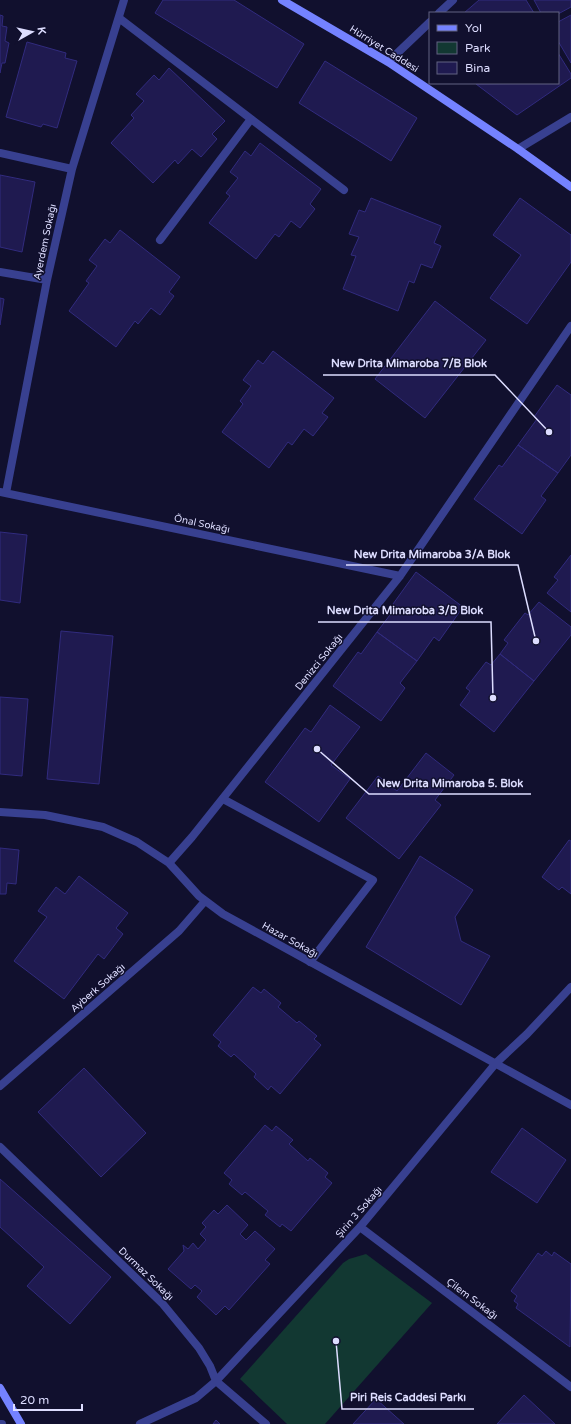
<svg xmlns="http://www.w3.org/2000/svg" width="571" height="1424" viewBox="0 0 571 1424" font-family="'Varela Round',sans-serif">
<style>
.green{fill:#123832}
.building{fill:#1f1a50;stroke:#312b7e}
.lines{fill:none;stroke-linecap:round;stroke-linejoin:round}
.lane{stroke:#384090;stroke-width:8}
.street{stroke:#384090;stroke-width:8}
.secondary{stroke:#7482ff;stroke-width:8}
.labels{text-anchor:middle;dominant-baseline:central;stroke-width:3;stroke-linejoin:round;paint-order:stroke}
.street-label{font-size:10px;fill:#ddf;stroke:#11102e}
.leader{fill:none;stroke:#ddf;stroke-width:1.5}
.callout-dot{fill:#ddf;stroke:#11102e;stroke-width:1.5}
.callout-label{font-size:11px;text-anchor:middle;font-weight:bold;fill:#ddf;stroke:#11102e;stroke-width:3;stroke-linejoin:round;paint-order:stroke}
</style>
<rect width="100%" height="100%" fill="#11102e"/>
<path class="green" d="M366,1254l66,49 -107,121h-38l-47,-45 103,-116 6,-4z"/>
<path class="building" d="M163,0h71l70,44 -27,44 -122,-75z
M479,0h47l8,13h-70z
M534,0h37v7l-13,7v-1h-17z
M0,15l3,1 -1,10 5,1 -2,14 4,2 -4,20h-3l-2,10z
M571,15v48l-13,-22v-19z
M27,42l39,11 -1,5 12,3 -20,67 -14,-4 -2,3 -35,-10z
M558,53l13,21v4l-54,37 -41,-31 82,-1z
M325,61l92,57 -26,43 -92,-58z
M169,68l56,53 -13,13 5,5 -16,18 -9,-8 -14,15 -3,-4 -22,23 -42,-40 23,-25 -3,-3 13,-14 -8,-7 18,-19 5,5z
M260,143l61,46 -11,15 5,5 -15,19 -9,-7 -12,16 -4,-3 -19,25 -47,-36 21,-27 -4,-3 12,-15 -8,-6 15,-21 6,5z
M0,175l35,7 -13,70 -22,-5z
M371,198l70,28 -7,17 7,3 -9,22 -11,-4 -7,19 -5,-2 -11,30 -55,-22 13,-33 -5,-1 8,-18 -10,-3 10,-24 6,2z
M520,198l51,37v27l-44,62 -37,-26 31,-43 -28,-20z
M120,230l60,47 -11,15 5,4 -14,19 -9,-7 -13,16 -3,-3 -19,26 -47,-36 20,-28 -3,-2 11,-15 -8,-6 16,-21 5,4z
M0,298l4,1 -4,26z
M435,301l51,39 -61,78 -50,-39z
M273,351l61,47 -12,15 6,4 -15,19 -9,-7 -12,16 -4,-3 -19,26 -47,-36 21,-28 -3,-3 11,-15 -8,-6 15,-20 5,4z
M557,385l14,10v60l-13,18 -40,-28 19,-26 -3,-2z
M518,445l40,28 -17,23 5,4 -24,34 -48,-35 25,-34 3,2z
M0,532l27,3 -7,68 -20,-3z
M571,555v57l-24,-19 11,-13 -4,-3z
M416,572l47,35 -24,34 -5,-4 -17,24 -40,-29 19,-25 -3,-3z
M539,602l32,25v8l-37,46 -34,-27 8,-11 -4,-3 21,-27 3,2z
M61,631l52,5 -14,148 -52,-5z
M377,632l40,29 -17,22 5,5 -24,33 -48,-35 25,-34 3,2z
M500,654l34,27 -40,51 -34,-27 10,-14 -4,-3 20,-26 5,3z
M0,697l28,2 -6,77 -22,-2z
M330,705l30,22 -29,38 19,14 -31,43 -54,-40 40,-54 6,4z
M426,753l28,22 -19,25 6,5 -42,54 -53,-41 32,-42 19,15z
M569,840l2,1v53l-9,-7 -3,3 -17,-13z
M0,848l19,2 -3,34 -9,-1 -1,11h-6z
M420,856l53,34 -18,27 6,24 29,15 -29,49 -95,-58z
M79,876l49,37 -12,15 7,6 -19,25 -6,-5 -34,45 -50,-38 33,-44 -9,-6 18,-24 9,7z
M253,987l8,6 3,-4 17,14 -3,4 19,16 2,-2 18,15 -3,3 7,6 -41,49 -9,-8 -3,4 -14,-13 2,-3 -22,-20 -3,3 -13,-11 3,-4 -8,-7z
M84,1068l62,65 -45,44 -63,-65z
M265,1125l7,6 4,-5 17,14 -4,4 19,17 2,-3 18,15 -3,4 7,6 -41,48 -9,-7 -2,3 -15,-12 3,-4 -23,-19 -3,3 -13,-11 3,-4 -8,-7z
M522,1128l44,32 -29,43 -46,-31z
M0,1179l111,98 -41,47 -43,-38 17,-19 -44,-40z
M227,1205l21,20 -8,9 6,6 9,-9 20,18 -10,11 5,4 -41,46 -4,-4 -9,9 -19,-18 5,-6 -7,-6 -4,4 -23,-20 16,-18 -1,-6 5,4 5,-6 5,6 8,-9 -6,-6 6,-7 -4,-4 12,-13 4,4z
M546,1251l6,5 2,-4 17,12 -1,83 -54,-39 2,-4 -4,-3 3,-5 -6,-5 27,-38 4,3z
M524,1395l31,29h-58z
M376,1399l28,25h-51z
M216,1420l4,4h-7z"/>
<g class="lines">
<path class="lane" d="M223,799l150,81 -63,82"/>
<path class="street" d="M439,13l14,-13
M119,18l225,172
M388,62l42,-40
M518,149l53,-32
M0,153l72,16
M160,240l91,-121
M0,272l47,8
M0,492l400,84
M6,493l41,-213 25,-111 52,-169
M0,812l45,3 58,12 34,15 32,21 30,33 24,18 348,191
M169,863l23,-26 208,-261 171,-250
M0,1086l179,-155 26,-30
M0,1147l162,156 37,45 11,18 6,15 50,43
M360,1227l211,160
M0,1424h2
M140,1424l56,-26 20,-17 144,-154 136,-164 31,-29 44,-47"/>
<path class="secondary" d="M282,0l106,62 130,87 53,38
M0,1388l21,36"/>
</g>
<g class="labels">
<g class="street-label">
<text transform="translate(384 49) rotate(32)">Hürriyet Caddesi</text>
<text transform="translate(45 242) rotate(-78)">Ayerdem Sokağı</text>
<text transform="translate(202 524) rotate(12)">Önal Sokağı</text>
<text transform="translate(319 662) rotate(-51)">Denizci Sokağı</text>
<text transform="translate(290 940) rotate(29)">Hazar Sokağı</text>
<text transform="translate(98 988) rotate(-41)">Ayberk Sokağı</text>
<text transform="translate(359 1212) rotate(-49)">Şirin 3 Sokağı</text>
<text transform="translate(146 1274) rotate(44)">Durmaz Sokağı</text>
<text transform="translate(472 1299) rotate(37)">Çilem Sokağı</text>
</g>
</g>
<path class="leader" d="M549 432L495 375H323M536 641L518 565H346M493 698L491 622H318M317 749L369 794H531M336 1341L342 1409H474"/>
<g class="callout-dot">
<circle cx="549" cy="432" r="4"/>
<circle cx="536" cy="641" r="4"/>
<circle cx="493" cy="698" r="4"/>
<circle cx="317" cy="749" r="4"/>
<circle cx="336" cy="1341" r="4"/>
</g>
<g class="callout-label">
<text x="409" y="367">New Drita Mimaroba 7/B Blok</text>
<text x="432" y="558">New Drita Mimaroba 3/A Blok</text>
<text x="405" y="614">New Drita Mimaroba 3/B Blok</text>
<text x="450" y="787">New Drita Mimaroba 5. Blok</text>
<text x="408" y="1401">Piri Reis Caddesi Parkı</text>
</g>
<rect x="429" y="12" width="130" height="72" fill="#11102e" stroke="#636282"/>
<rect x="437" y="25" width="20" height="6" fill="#7482ff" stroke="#636282"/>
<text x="465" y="32" font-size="12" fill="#ddddff">Yol</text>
<rect x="437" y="42" width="20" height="12" fill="#123832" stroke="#636282"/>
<text x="465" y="52" font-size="12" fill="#ddddff">Park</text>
<rect x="437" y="62" width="20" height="12" fill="#1f1a50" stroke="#636282"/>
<text x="465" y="72" font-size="12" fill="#ddddff">Bina</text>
<g transform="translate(32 32) rotate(82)" stroke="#11102e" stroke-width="3" paint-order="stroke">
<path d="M0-3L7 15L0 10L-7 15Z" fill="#ddddff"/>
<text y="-6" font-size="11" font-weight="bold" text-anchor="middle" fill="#ddddff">K</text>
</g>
<path d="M14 1404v6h68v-6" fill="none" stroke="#ddddff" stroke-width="2"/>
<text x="20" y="1404" font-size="12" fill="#ddddff" stroke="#11102e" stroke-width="3" paint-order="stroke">20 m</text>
</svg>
